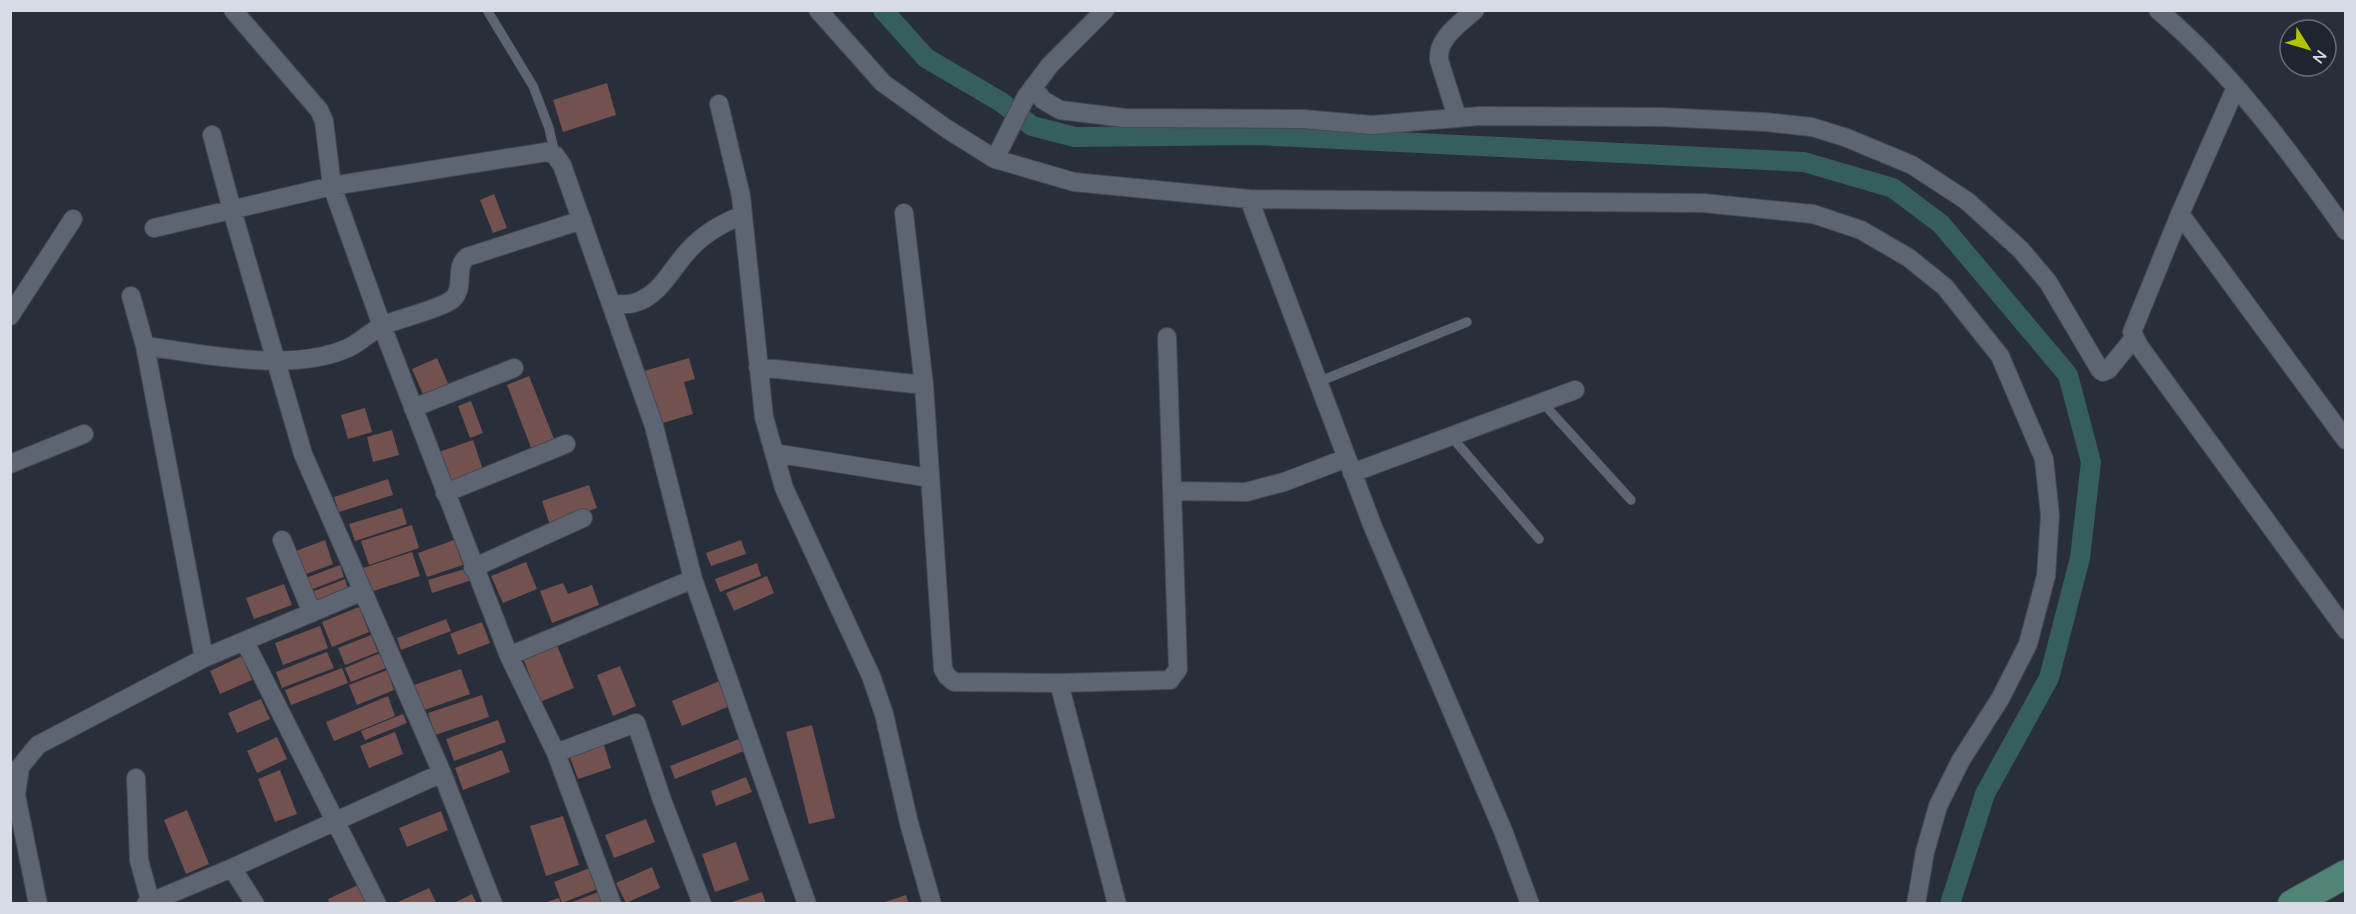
<svg xmlns="http://www.w3.org/2000/svg" width="2356" height="914" viewBox="0 0 2356 914" font-family="Quicksand,sans-serif">
<style>
.lines{fill:none;stroke-linecap:round;stroke-linejoin:round}
.canal{stroke:#365e5e;stroke-width:20}
.building{fill:#72514e}
.lane-casing{stroke:#444953;stroke-width:10}
.street-casing{stroke:#444953;stroke-width:20}
.primary-casing{stroke:#444953;stroke-width:30}
.lane{stroke:#5e6572;stroke-width:9}
.street{stroke:#5e6572;stroke-width:18}
.primary{stroke:#508476;stroke-width:28}
</style>
<rect width="100%" height="100%" fill="#282e3a"/>
<g class="lines">
<path class="canal" d="M883,10l43,48 75,44 31,24 43,11 182,-2 547,27 89,26 48,36 127,151 23,87 -11,96 -31,120 -64,116 -35,110"/>
</g>
<path class="building" d="M607,83l9,32 -53,17 -10,-32z
M494,194l13,34 -14,5 -13,-33z
M437,358l13,30 -25,11 -13,-30z
M689,358l6,21 -11,3 9,32 -37,11 -15,-53z
M529,376l27,68 -23,9 -26,-68z
M471,401l12,32 -13,5 -12,-32z
M365,408l7,24 -24,7 -7,-24z
M392,430l7,25 -26,7 -6,-25z
M473,440l11,33 -35,11 -10,-32z
M388,479l5,16 -54,17 -5,-15z
M589,485l8,23 -47,17 -8,-24z
M402,508l5,16 -52,17 -6,-17z
M412,525l7,23 -50,17 -8,-24z
M325,540l8,24 -32,12 -8,-24z
M454,540l9,25 -36,12 -9,-24z
M741,540l5,14 -35,12 -5,-13z
M412,552l8,24 -50,16 -7,-24z
M526,562l11,27 -34,14 -12,-27z
M757,563l4,13 -41,16 -5,-13z
M340,565l4,12 -36,14 -5,-12z
M468,568l4,12 -40,13 -4,-13z
M767,576l7,17 -40,18 -8,-18z
M345,579l3,10 -35,14 -4,-10z
M563,583l5,11 24,-9 7,20 -47,18 -12,-32z
M284,584l8,21 -38,14 -8,-21z
M359,607l10,25 -37,15 -10,-25z
M446,619l5,12 -50,19 -4,-12z
M482,622l8,21 -32,12 -8,-21z
M320,626l8,22 -45,17 -8,-22z
M371,635l7,17 -33,13 -7,-17z
M557,645l17,43 -34,14 -17,-44z
M327,652l7,16 -52,20 -6,-16z
M380,653l6,15 -35,14 -6,-14z
M242,656l10,24 -32,14 -10,-23z
M620,666l16,40 -23,10 -16,-41z
M342,668l6,15 -57,22 -6,-15z
M461,669l9,25 -54,19 -8,-26z
M387,670l7,20 -37,15 -8,-20z
M722,680l10,25 -50,21 -10,-25z
M482,695l7,22 -54,18 -7,-22z
M388,696l7,20 -61,25 -8,-19z
M261,699l9,20 -33,14 -9,-20z
M403,714l4,9 -42,17 -4,-9z
M498,720l8,22 -52,19 -8,-22z
M812,725l23,93 -26,6 -23,-92z
M395,732l8,22 -34,14 -9,-22z
M277,737l10,22 -30,14 -10,-22z
M744,737l5,12 -74,30 -5,-13z
M603,742l8,26 -33,11 -9,-24z
M502,750l8,22 -47,18 -8,-22z
M280,770l17,44 -22,8 -17,-43z
M746,777l6,15 -36,14 -5,-15z
M187,810l22,54 -23,10 -22,-54z
M441,811l7,19 -41,17 -8,-19z
M563,816l16,49 -33,11 -16,-50z
M646,819l9,23 -41,16 -9,-23z
M736,842l13,38 -34,12 -13,-38z
M592,867l8,21 -38,15 -8,-21z
M652,867l8,21 -34,15 -10,-20z
M358,885l9,19h-37l-2,-5z
M429,888l8,16h-38l-1,-2z
M601,891l4,13h-35v-1z
M762,892l4,12h-37v-1z
M472,894l5,10h-25z
M906,895l3,9h-27v-1z
M559,898l2,6h-17v-1z"/>
<g class="lines">
<g class="lane-casing">
<path id="lane" d="M487,10l46,76 16,42 6,27
M1318,382l149,-60
M1542,402l89,98
M1451,436l88,103"/>
</g>
<g class="street-casing">
<path id="street" d="M233,10l86,100 5,11 8,65 50,140 127,330 47,97 56,151
M818,10l65,73 64,46 48,30 79,23 175,17 454,4 110,11 48,16 48,28 36,29 55,69 44,103 6,56 -4,61 -18,68 -28,55 -39,61 -23,46 -13,46 -9,52
M2158,10c74,62 132,142 188,221
M1033,87l10,13 17,10 65,8 178,1 69,6 108,-9 181,1 104,5 47,5 35,11 65,27 55,36 54,49 27,32 52,88 3,2 5,-2 26,-32
M2236,87l-56,127 -48,118 7,14 207,284
M719,104l22,92 23,221 20,71 87,188 13,38 25,109 23,81
M1457,117l-18,-57c-2,-22 21,-36 36,-50
M212,135l20,75 71,244 139,319 51,131
M995,159l31,-62 24,-32 55,-55
M1249,199l124,328 131,306 26,71
M904,213l20,172 19,284 4,7 7,6 105,1 111,-3 8,-11 -11,-332
M2180,214l166,226
M154,228l178,-42 214,-34 9,3 7,10 92,261 39,153 114,325
M131,296l14,50 59,312
M611,304c7,0 16,1 23,-1 26,-7 37,-34 54,-52 15,-17 34,-28 55,-36
M10,316l63,-97
M145,346c60,8 148,28 205,1 12,-6 22,-17 34,-22 17,-7 52,-15 66,-24 17,-11 3,-33 17,-44l115,-37
M758,367l166,18
M413,408l101,-40
M774,453l156,25
M10,464l74,-30
M1352,473l223,-83
M1172,491l74,1 38,-10 63,-24
M445,493l121,-49
M282,540l30,73
M473,568l110,-50
M245,642l132,262
M509,656l184,-77
M1059,683l58,221
M556,753l80,-30 26,77 40,104
M136,778l3,82 12,44
M232,868l23,36
M38,904l-22,-109 4,-28 18,-22 166,-87 159,-67
M146,904l86,-36 210,-95"/>
</g>
<g class="primary-casing">
<path id="primary" d="M2292,904l54,-30"/>
</g>
<use href="#lane" class="lane"/>
<use href="#street" class="street"/>
<use href="#primary" class="primary"/>
</g>
<rect width="2356" height="914" fill="none" stroke="#d7dbe3" stroke-width="24"/>
<g transform="translate(2308 48) rotate(127)"><circle r="28" fill="#1e2530" stroke="#686e78" stroke-width="1.5"/>
<path d="M0-4.5L10 22L0 15L-10 22Z" fill="#b1c500"/>
<text y="-9" font-size="16" font-weight="bold" text-anchor="middle" fill="#d7dbe3">N</text>
</g>
</svg>
